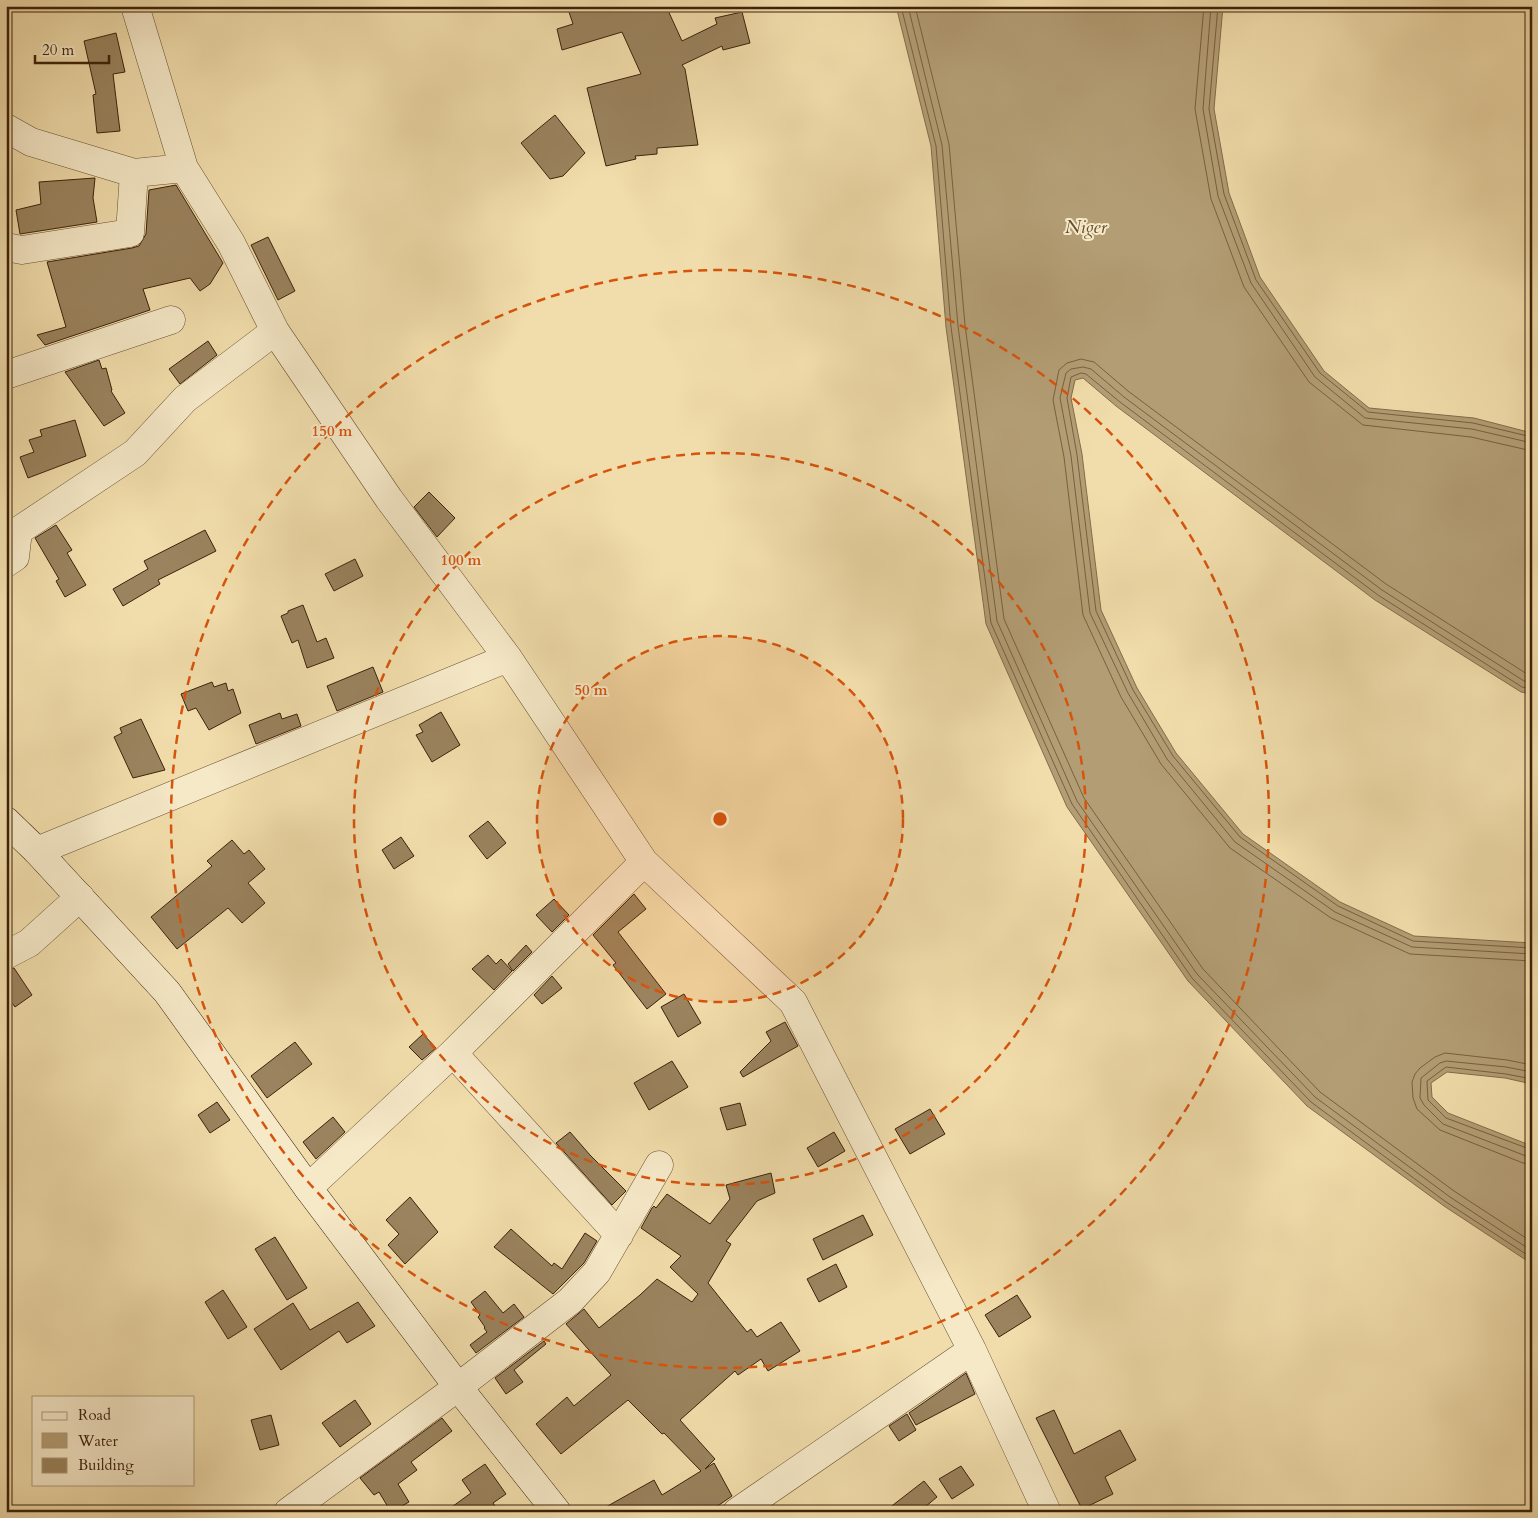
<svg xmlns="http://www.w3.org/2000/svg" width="1538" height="1518" viewBox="0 0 1538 1518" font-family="Cardo,serif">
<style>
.water{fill:#b39d74;stroke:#836c4a}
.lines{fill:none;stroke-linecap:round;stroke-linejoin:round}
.shore{stroke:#78603f;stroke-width:1}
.building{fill:#9a835e;stroke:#3c220a}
.street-casing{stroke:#695132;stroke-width:29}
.secondary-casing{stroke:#3c220a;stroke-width:29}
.street{stroke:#f6e9c8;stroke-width:28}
.secondary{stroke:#f6e9c8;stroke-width:28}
.ring{fill:none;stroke:#d7540c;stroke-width:2.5;stroke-dasharray:9 6}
.labels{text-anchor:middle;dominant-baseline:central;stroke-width:4;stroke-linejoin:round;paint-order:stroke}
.water-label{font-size:19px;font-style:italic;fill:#664d2f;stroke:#f6e9c8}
.centre{fill:#d7540c;stroke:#f6e9c8;stroke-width:2.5}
.ring-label{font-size:15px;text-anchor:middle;font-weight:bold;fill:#d7540c;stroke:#f6e9c8;stroke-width:4;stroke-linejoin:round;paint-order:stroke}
</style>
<rect width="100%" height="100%" fill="#f1ddab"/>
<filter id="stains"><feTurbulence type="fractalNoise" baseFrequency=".004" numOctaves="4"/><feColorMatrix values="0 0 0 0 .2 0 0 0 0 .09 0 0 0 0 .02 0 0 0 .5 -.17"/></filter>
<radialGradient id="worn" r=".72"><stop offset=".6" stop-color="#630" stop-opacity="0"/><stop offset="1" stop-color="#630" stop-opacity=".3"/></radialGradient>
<path class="water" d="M896,6h327l-9,103 15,84 31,84 64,94 45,37 105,10 58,15v261l-11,-2 -146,-92 -259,-194 -33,-28 -8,2 -4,18 11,56 19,156 36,78 39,65 67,81 97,68 74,34 118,7v141l-27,-6 -58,-6 -16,11 1,14 16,16 84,33v118l-88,-58 -137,-100 -119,-125 -121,-174 -81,-183 -40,-297 -15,-181z"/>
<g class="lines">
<path class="shore" d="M901,6l35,140 15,181 40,296 81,181 120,174 119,124 135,100 86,56
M908,6l34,139 16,181 39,295 80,180 120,173 118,123 135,100 82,54
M915,6l34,138 16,181 39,294 80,179 119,171 117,123 134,99 78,51
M1204,6l-9,103 16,90 33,88 65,95 54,43 108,12 61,14
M1211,6l-8,103 15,87 33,87 64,94 50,41 107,11 60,14
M1218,6l-9,103 15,85 32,86 64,93 48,39 105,11 59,14
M1532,675l-5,-1 -141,-90 -258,-193 -34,-29 -13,-3 -14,4 -8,7 -6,30 11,57 19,158 38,82 40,67 69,84 101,70 79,36 122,7
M1532,682l-8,-1 -142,-91 -258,-193 -33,-28 -8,-2 -12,2 -5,4 -6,25 11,58 19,157 38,80 39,66 68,83 100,70 77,35 120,7
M1532,689l-10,-2 -144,-92 -258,-193 -34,-28 -5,-1 -10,4 -4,21 10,57 19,156 37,79 40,66 67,81 98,69 75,35 119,7
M1532,1065l-25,-5 -62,-7 -10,4 -15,11 -5,6 -3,8 1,16 4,11 23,21 83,33 9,1
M1532,1072l-26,-5 -60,-6 -6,2 -19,15 -1,20 4,7 19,19 83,32 6,1
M1532,1079l-26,-5 -60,-7 -19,14 1,19 18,18 86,32"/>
</g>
<path class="building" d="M567,6h99l16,35 35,-17 -2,-6 27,-6 8,31 -27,7 -1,-4 -40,19 3,4 13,76 -41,3v6l-22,2 1,3 -30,7 -19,-78 54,-14 -19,-42 -60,18 -5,-21 16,-5z
M116,33l9,39 -12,2 7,57 -23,2 -4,-38 3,-1 -12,-53z
M555,115l30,38 -22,23 -13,3 -29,-36z
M95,178l-2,20 4,24 -77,12 -4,-24 25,-6 -2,-22z
M176,185l47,78 -13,21 -10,7 -10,-13 -47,11 7,21 -105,35 -8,-10 29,-8 -19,-65 85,-14 7,-2 7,-12 3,-44z
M268,237l27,54 -17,9 -27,-55z
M208,341l9,14 -37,29 -11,-15z
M99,360l3,9 4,-1 6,22 -1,1 14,22 -21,13 -39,-54z
M75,420l11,36 -58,22 -8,-21 14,-5 -5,-12 13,-4 -2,-6z
M429,492l26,26 -18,19 -23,-30z
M56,525l16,25 -5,3 19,32 -21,12 -9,-16 3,-2 -24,-41z
M205,530l11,21 -58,29 2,4 -37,22 -10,-17 35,-20 -4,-8z
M355,559l8,17 -29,15 -9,-17z
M303,605l14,37 9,-4 8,20 -27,10 -9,-28 -6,3 -11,-27 7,-3v-2z
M373,667l10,25 -46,19 -10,-25z
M212,682l2,5 12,-4 2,8 5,-2 8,24 -32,17 -13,-22 -8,3 -7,-17z
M441,712l19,33 -28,17 -16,-27 7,-3 -4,-7z
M280,713l2,6 15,-5 4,12 -45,18 -7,-19z
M141,719l24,51 -32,8 -19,-41 8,-4 -2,-5z
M488,821l18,22 -19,16 -18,-23z
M401,837l13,19 -20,13 -12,-19z
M232,840l12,14 5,-4 16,19 -17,14 17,20 -23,20 -14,-15 -51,41 -26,-32 61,-51 -5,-5z
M634,894l12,15 -28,23 48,62 -19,15 -34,-44 3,-2 -23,-28z
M554,899l15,16 -17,17 -16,-17z
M526,945l6,7 -19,19 -5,-7z
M488,955l8,9 5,-5 11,12 -18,19 -22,-21z
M14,968l18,27 -17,12 -9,-12v-25z
M552,976l10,12 -20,16 -8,-9z
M684,994l17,29 -23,14 -17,-30z
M785,1022l13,24 -55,31 -3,-5 31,-31 -5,-9z
M423,1034l13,14 -14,12 -13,-13z
M295,1042l17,22 -45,34 -16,-22z
M672,1061l16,26 -39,23 -15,-27z
M217,1102l13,18 -20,13 -12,-18z
M740,1103l6,22 -19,5 -7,-22z
M930,1109l15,25 -35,20 -15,-25z
M333,1117l12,15 -29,27 -13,-17z
M570,1132l20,23 36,36 -14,14 -56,-62z
M834,1132l11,19 -27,16 -11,-19z
M771,1173l4,20 -18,8 -31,40 5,3 -23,39 39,49 4,-3 6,8 24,-15 19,29 -32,20 -7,-12 -23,16 -3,-4 -55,49 35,39 -10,10 9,-6 18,33 -23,16h-112l57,-32 8,15 39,-24 -37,-38 -2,1 -34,-34 -67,54 -25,-30 31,-27 7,9 37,-31 -45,-51 18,-15 15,19 41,-33 17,-16 35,23 6,-8 -28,-27 11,-11 -40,-28 11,-20 2,-2 2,2 11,-14 43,30 20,-25 -4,-14z
M410,1197l28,35 -33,32 -17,-19 11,-11 -13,-14z
M863,1215l10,20 -50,25 -10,-21z
M511,1229l41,37 2,-3 8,6 23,-36 12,8 -13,22 -31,31 -59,-47z
M275,1237l32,51 -20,12 -32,-51z
M836,1264l11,23 -28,15 -12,-23z
M223,1290l24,37 -19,12 -23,-37z
M485,1291l18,22 11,-9 10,13 -48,36 -6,-8 17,-13 -3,-4 1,-1 -7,-10 2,-2 -9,-13z
M1017,1295l14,22 -32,20 -14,-22z
M358,1302l17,24 -28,17 -8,-12 -58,39 -27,-41 39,-26 17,27z
M544,1341l2,3 -32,26 9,12 -17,12 -11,-16z
M966,1373l9,21 -59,31 -7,-12z
M355,1400l16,24 -31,23 -18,-24z
M1054,1410l20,44 46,-24 16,30 -31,17 8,17 -31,15 -46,-91z
M907,1414l9,16 -17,11 -10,-15z
M271,1415l8,30 -19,5 -9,-30z
M442,1418l10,13 -41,31 6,8 -19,14 11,18 -18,10 -12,-20 -5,3 -14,-17z
M485,1464l21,30 -13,9 6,9h-54l26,-19 -9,-13z
M961,1466l13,19 -22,14 -13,-20z
M924,1481l13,16 -18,15h-35z"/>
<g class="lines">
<g class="street-casing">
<path id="street" d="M135,6l49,162 47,75 44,88 114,168 119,159 136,204 149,140 179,348 75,162
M6,128l25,14 103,31 50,-5
M6,247l16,3 108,-17 4,-60
M6,375l165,-55
M6,563l9,-6 3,-26 117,-78 50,-54 90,-68
M37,851l471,-193
M6,955l23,-12 51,-46
M453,1053l166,182
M308,1188l145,-135 191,-191
M288,1512l170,-125 112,-86 27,-29 62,-107
M737,1512l235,-162"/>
</g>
<g class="secondary-casing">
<path id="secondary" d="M6,821l31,30 130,141 141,196 150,199 99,125"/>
</g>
<use href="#street" class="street"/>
<use href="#secondary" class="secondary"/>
</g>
<circle cx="720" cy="819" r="183" fill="#d7540c" fill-opacity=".12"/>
<g class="ring">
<circle cx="720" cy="819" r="183"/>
<circle cx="720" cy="819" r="366"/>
<circle cx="720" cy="819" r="549"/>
</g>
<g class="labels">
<g class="water-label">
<text x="1086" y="227">Niger</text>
</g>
</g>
<circle cx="720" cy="819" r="8" class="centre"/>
<g class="ring-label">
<text x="332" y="436">150 m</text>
<text x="461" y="565">100 m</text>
<text x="591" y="695">50 m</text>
</g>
<rect width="1538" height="1518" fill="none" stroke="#f1ddab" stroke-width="25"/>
<rect x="8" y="8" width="1523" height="1503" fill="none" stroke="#3c220a" stroke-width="2.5"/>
<rect x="12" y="12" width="1513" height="1493" fill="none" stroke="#3c220a"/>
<rect x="32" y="1396" width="162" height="90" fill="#f6e9c8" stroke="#ac997c"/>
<rect x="42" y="1412" width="25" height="8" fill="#f6e9c8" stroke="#ac997c"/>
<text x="78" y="1420" font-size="15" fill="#3c220a">Road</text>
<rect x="42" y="1433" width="25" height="15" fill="#b39d74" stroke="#ac997c"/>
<text x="78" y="1446" font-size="15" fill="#3c220a">Water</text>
<rect x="42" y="1458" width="25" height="15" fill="#9a835e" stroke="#ac997c"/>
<text x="78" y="1470" font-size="15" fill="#3c220a">Building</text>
<path d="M35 55v8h74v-8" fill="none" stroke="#3c220a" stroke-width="2.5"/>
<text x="42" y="55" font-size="15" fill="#3c220a" stroke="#f6e9c8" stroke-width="4" paint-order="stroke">20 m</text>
<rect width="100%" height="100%" filter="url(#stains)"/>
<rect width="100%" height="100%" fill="url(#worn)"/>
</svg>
